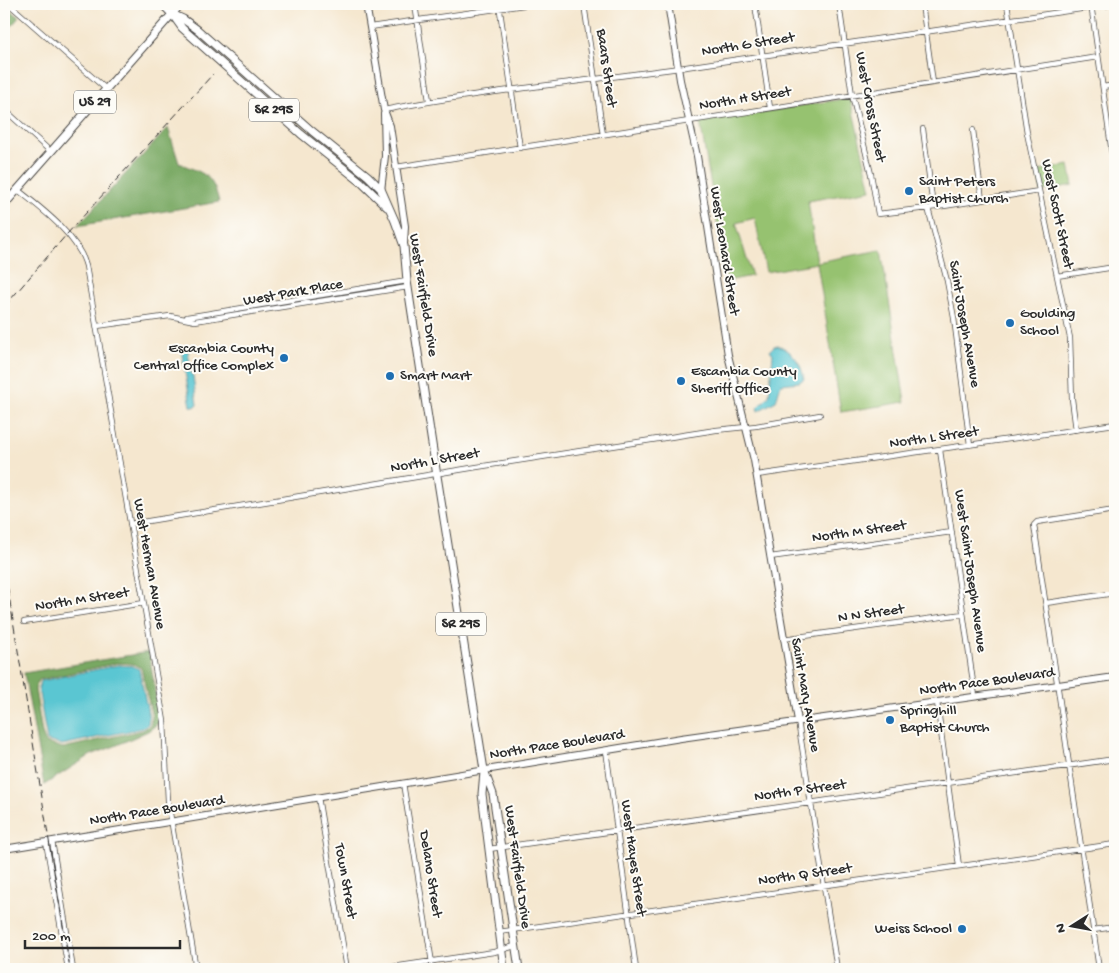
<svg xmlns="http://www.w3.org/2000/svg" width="1119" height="973" viewBox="0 0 1119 973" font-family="'Gochi Hand',sans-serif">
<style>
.green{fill:#96c26f;stroke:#60764d}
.forest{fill:#78a862;stroke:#526a46;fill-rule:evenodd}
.water{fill:#5ac6d2;stroke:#42787e}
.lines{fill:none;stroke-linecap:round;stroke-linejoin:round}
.street-casing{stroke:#494744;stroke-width:6}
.secondary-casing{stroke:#494744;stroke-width:8}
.primary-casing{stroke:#494744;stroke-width:9}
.street{stroke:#fff;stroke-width:4.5}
.secondary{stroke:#fff;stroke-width:6}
.primary{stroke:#fff;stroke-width:7}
.rail{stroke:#2b2b2b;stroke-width:1;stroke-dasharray:8 4;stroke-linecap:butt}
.poi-dot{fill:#1f6fb2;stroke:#fdfcf7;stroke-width:2}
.labels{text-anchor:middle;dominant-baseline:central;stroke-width:4;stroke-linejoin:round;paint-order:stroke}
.shield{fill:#fdfcf7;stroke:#6a6a68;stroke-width:1}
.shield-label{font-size:14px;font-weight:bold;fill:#2b2b2b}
.street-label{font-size:15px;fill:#2b2b2b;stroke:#fdfcf7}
.poi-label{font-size:15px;fill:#2b2b2b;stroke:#fdfcf7;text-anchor:start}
</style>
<rect width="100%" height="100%" fill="#fdfcf7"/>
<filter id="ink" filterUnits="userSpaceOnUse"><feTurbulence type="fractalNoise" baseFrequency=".02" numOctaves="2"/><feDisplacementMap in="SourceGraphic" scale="10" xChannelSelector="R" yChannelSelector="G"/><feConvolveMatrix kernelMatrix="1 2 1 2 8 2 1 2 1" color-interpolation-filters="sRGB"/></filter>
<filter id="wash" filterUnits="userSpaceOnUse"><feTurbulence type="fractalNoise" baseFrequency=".0096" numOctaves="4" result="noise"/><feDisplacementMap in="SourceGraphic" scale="20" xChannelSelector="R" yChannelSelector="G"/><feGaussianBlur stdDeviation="1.12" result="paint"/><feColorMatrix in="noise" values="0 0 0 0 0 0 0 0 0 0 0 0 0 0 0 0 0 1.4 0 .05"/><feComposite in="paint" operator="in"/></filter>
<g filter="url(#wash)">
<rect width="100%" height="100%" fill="#f5e7cf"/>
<path class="green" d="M850,98l21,92 -63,11 9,61 64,-12 24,152 -64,10 -24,-149 -51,9 -11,-54 -19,5 16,53 -25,5 -27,-160z
M1069,165l4,20 -32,6 -3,-20z"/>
<path class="forest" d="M4,4l15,13 -15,18z
M168,128l11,35c25,11 33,10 40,39l-142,24z
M149,652l11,70 -12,9 -33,15 -24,9 -47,30 -20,-112zM118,663l15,1 8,4 11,49 -2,8 -7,5 -80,18 -17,-5 -4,-10 -7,-44 4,-9z"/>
<path class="water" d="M778,345c16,7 23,18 26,34l-5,3 -18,2 -5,17 -18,10 -1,-3 12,-12 4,-42 -3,-4 4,-4z
M183,346l2,1 3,4 3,22 2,3 4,29 -2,2 -4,-1 -10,-57z
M118,665l14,1 7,3 10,48 -1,7 -5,4 -81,17 -15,-4 -9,-53 3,-7z"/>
</g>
<g filter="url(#ink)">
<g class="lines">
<g class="street-casing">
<path id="street" d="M9,4l97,85
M415,4l14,97
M499,4l21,144
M584,4l19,131
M755,4l15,104
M839,4l13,91 19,79 7,40 66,-8 95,-15
M922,4l11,79
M1007,4l20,129 43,205 2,61 4,31
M1091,4l24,171
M370,27l161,-23
M1103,87l12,-2
M4,109l47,43
M384,110c98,-19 197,-28 295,-42 145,-21 291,-43 436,-64
M923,129l10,78
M973,130l9,70
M396,167l702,-110
M18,190c24,19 60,46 68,76l78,455 4,80 28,168
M928,208l19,73 7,37 16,127
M1057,276l58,-9
M187,317l220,-36
M97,326l73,-10 25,5 213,-34
M940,450l35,246
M757,475l358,-51
M130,524l347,-57 239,-37 40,-4 64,-11
M770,557l182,-25
M1046,603l69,-10
M24,622l120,-19
M783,639l180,-25
M937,702l22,164
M798,721l39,248
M606,750l30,219
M403,783l30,186
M318,797l29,172
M52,841l21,128
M46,842l22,127
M489,849l626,-90
M1093,930l22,-3
M499,932l616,-88
M379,969l115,-17 21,-6
M815,969l21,-3
M1099,969l-65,-444 3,-3 78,-12"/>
</g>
<g class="secondary-casing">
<path id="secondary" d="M366,4l18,106 6,16 15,100 -1,18
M668,4l12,76 17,76 31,199 26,105 44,261
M381,191l4,-35 -1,-42
M4,849l677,-111 434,-61"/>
</g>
<g class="primary-casing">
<path id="primary" d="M162,4l10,10 10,14 119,106 60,48 26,25
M172,14l11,5 15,11 114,101 56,45 13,13 14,32 9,25 3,35 27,176 50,313 9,24 26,175
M4,205l177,-201
M484,772l-2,22 22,175"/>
</g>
<use href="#street" class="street"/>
<use href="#secondary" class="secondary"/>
<use href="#primary" class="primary"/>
<path class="rail" d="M4,307l63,-73 146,-160
M4,565l66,404"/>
</g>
</g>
<g class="poi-dot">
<circle cx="909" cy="191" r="5"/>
<circle cx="1010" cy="323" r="5"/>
<circle cx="284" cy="358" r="5"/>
<circle cx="390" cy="376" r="5"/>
<circle cx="681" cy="381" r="5"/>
<circle cx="890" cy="720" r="5"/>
<circle cx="962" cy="929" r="5"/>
</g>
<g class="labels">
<g class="shield">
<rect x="74" y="90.5" width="42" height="23" rx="4"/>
<rect x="249" y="98.5" width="50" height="23" rx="4"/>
<rect x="436" y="612.5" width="50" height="23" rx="4"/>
</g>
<g class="shield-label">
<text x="95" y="102">US 29</text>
<text x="274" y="110">SR 295</text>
<text x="461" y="624">SR 295</text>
</g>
<g class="street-label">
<text transform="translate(748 45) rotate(-9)">North G Street</text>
<text transform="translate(606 68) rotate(82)">Baars Street</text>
<text transform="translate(745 99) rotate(-9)">North H Street</text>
<text transform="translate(870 107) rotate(79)">West Cross Street</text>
<text transform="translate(1057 214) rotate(78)">West Scott Street</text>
<text transform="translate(724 251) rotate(81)">West Leonard Street</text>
<text transform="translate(293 293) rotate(-10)">West Park Place</text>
<text transform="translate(423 295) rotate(81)">West Fairfield Drive</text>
<text transform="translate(964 324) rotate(80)">Saint Joseph Avenue</text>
<text transform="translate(934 438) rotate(-8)">North L Street</text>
<text transform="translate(435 461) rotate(-10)">North L Street</text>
<text transform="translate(859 532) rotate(-8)">North M Street</text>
<text transform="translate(149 564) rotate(80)">West Herman Avenue</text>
<text transform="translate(970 571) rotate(82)">West Saint Joseph Avenue</text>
<text transform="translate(82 600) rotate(-9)">North M Street</text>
<text transform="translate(871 614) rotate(-8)">N N Street</text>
<text transform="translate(987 682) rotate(-8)">North Pace Boulevard</text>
<text transform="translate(805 695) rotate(80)">Saint Mary Avenue</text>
<text transform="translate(557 745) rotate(-9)">North Pace Boulevard</text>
<text transform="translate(800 791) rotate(-8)">North P Street</text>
<text transform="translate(157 811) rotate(-9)">North Pace Boulevard</text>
<text transform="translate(633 858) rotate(82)">West Hayes Street</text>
<text transform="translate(517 867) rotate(82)">West Fairfield Drive</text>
<text transform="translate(430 874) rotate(81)">Delano Street</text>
<text transform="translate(805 875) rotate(-8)">North Q Street</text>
<text transform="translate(345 881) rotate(80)">Town Street</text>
</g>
<g class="poi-label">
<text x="919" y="182">Saint Peters<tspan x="919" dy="17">Baptist Church</tspan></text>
<text x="1020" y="314">Goulding<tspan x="1020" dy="17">School</tspan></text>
<text x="274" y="349" text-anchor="end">Escambia County<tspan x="274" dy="17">Central Office Complex</tspan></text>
<text x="691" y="372">Escambia County<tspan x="691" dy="17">Sheriff Office</tspan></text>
<text x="400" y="376">Smart Mart</text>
<text x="900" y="711">Springhill<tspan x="900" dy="17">Baptist Church</tspan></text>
<text x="952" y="929" text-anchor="end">Weiss School</text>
</g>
</g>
<rect width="1119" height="973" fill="none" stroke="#fdfcf7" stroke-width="20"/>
<g transform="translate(1072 926) rotate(259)" stroke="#fdfcf7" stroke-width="4" paint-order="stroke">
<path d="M0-4L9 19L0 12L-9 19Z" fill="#2b2b2b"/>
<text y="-8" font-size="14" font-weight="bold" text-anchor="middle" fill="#2b2b2b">N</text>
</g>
<path d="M25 940v8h155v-8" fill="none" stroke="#2b2b2b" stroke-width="2.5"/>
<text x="32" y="940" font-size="15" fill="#2b2b2b" stroke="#fdfcf7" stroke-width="4" paint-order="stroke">200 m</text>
</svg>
